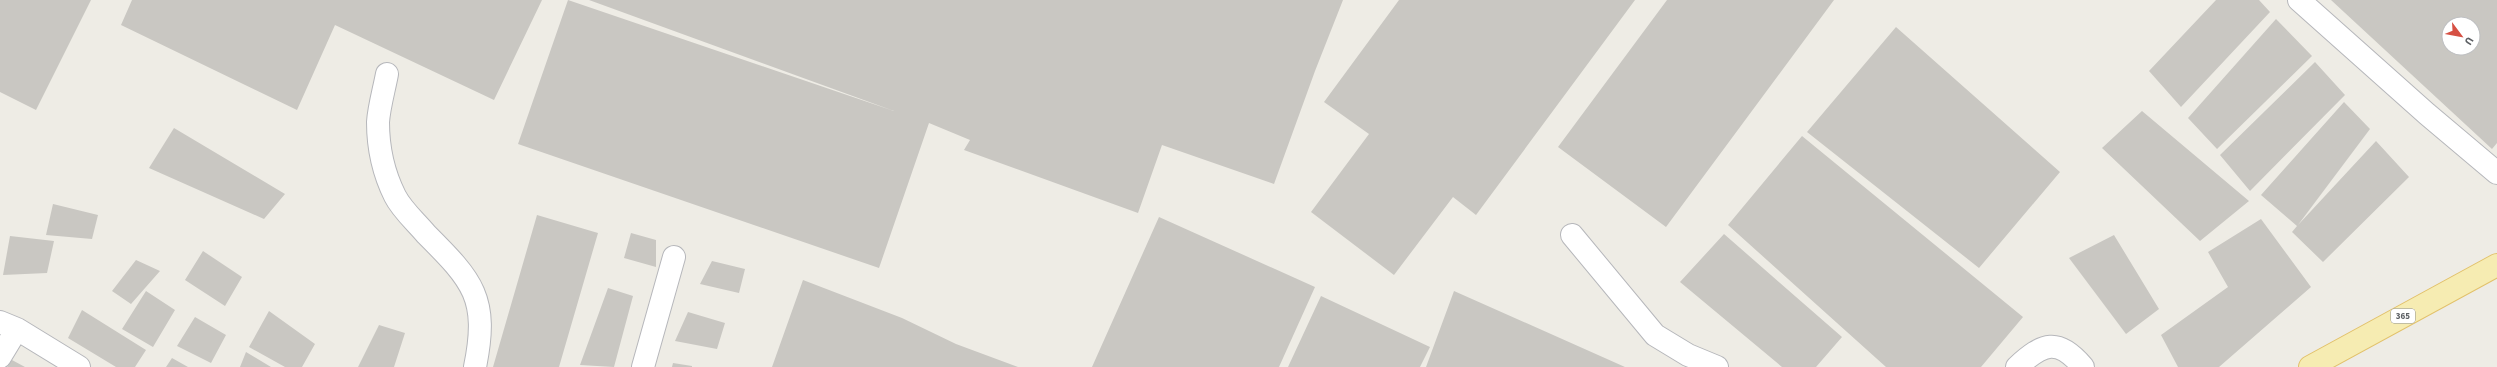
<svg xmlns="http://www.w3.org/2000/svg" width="2497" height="367" viewBox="0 0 2497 367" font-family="'Source Sans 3',sans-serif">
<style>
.building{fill:#c9c7c2;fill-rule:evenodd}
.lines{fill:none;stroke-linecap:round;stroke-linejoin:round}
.minor-casing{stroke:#b6b7bb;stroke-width:24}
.major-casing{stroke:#e2c16a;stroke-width:24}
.minor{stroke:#fff;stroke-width:22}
.major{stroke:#f6ecb2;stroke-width:22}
.labels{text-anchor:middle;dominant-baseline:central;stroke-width:4;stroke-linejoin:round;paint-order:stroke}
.shield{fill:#fff;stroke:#8e9092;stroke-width:1}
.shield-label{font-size:9px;font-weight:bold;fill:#5d6064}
</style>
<rect width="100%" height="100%" fill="#eeece5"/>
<path class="building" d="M0,0h91l-55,110 -36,-18z
M132,0h410l-48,100 -159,-75 -38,85 -176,-85z
M568,0l326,111 -305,-111h754l-28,71 -41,113 -112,-39 -24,68 -174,-63 6,-10 -41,-17 -50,145 -361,-124z
M1399,0h236l-159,215 -23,-18 -59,78 -83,-63 58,-78 -45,-32z
M1667,0h167l-168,227 -108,-80z
M2216,0h43l11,12 -89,95 -32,-36z
M2331,0h166v143l-5,6zM2449,24h24v24h-24z
M2276,19l36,37 -95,93 -29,-31z
M1896,27l164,145 -81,96 -172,-136z
M2315,62l30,33 -95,96 -30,-36z
M2344,102l26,27 -72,96 78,-84 33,36 -86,85 -31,-30 5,-6 -36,-31z
M2142,111l107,90 -49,40 -98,-93z
M174,128l111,66 -21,25 -115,-51z
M1802,136l221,181 -42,50h-95l-158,-142z
M53,204l45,11 -6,24 -46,-4z
M537,215l61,18 -39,134h-66z
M1159,217l156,70 -36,80h-187z
M2261,219l50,68 -92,80h-41l-17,-32 67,-48 -20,-35z
M631,233l25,7v27l-32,-9z
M1724,234l118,103 -26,30h-34l-102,-85z
M2114,235l45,74 -33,25 -57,-76z
M10,236l44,5 -7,32 -44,2z
M203,251l39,26 -17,29 -40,-26z
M136,260l24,11 -29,33 -19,-13z
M712,261l33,8 -6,24 -39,-9z
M803,280l99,38 54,26 62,23h-246z
M608,288l25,8 -19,71 -34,-2z
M146,291l29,19 -22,37 -31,-18z
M1454,291l171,76h-199z
M1321,296l109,51 -10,20h-132z
M82,310l64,40 -11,17h-19l-48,-29z
M269,311l46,33 -13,23h-17l-36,-20z
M688,312l37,11 -8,26 -42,-8z
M195,317l31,18 -15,28 -34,-17z
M379,325l26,8 -11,34h-36z
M246,352l25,15h-31z
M172,358l16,9h-22z
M12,360l13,7h-18z
M673,363l19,3v1h-20z"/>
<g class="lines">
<g class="minor-casing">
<path id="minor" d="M2299,0l128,114 70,59
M387,74c-3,16 -8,33 -9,48 0,25 6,52 17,74 7,14 21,26 31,38 47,47 63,64 49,133
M1572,235l83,100 33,20 29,12
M0,322l17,7 62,38
M0,357l17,-28
M643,367l31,-110
M2017,367c26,-24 41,-30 66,0"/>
</g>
<g class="major-casing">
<path id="major" d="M2310,367l187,-102"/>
</g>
<use href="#minor" class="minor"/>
<use href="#major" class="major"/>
</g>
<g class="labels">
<rect class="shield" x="2391" y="309" width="24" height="14" rx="3"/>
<g class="shield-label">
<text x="2403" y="316">365</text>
</g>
</g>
<g transform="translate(2461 36) rotate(122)"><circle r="19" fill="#ffffff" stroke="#bebfc1"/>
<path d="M0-3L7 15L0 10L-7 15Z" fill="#d65043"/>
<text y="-6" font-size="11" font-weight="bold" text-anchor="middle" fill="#5d6064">U</text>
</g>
</svg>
